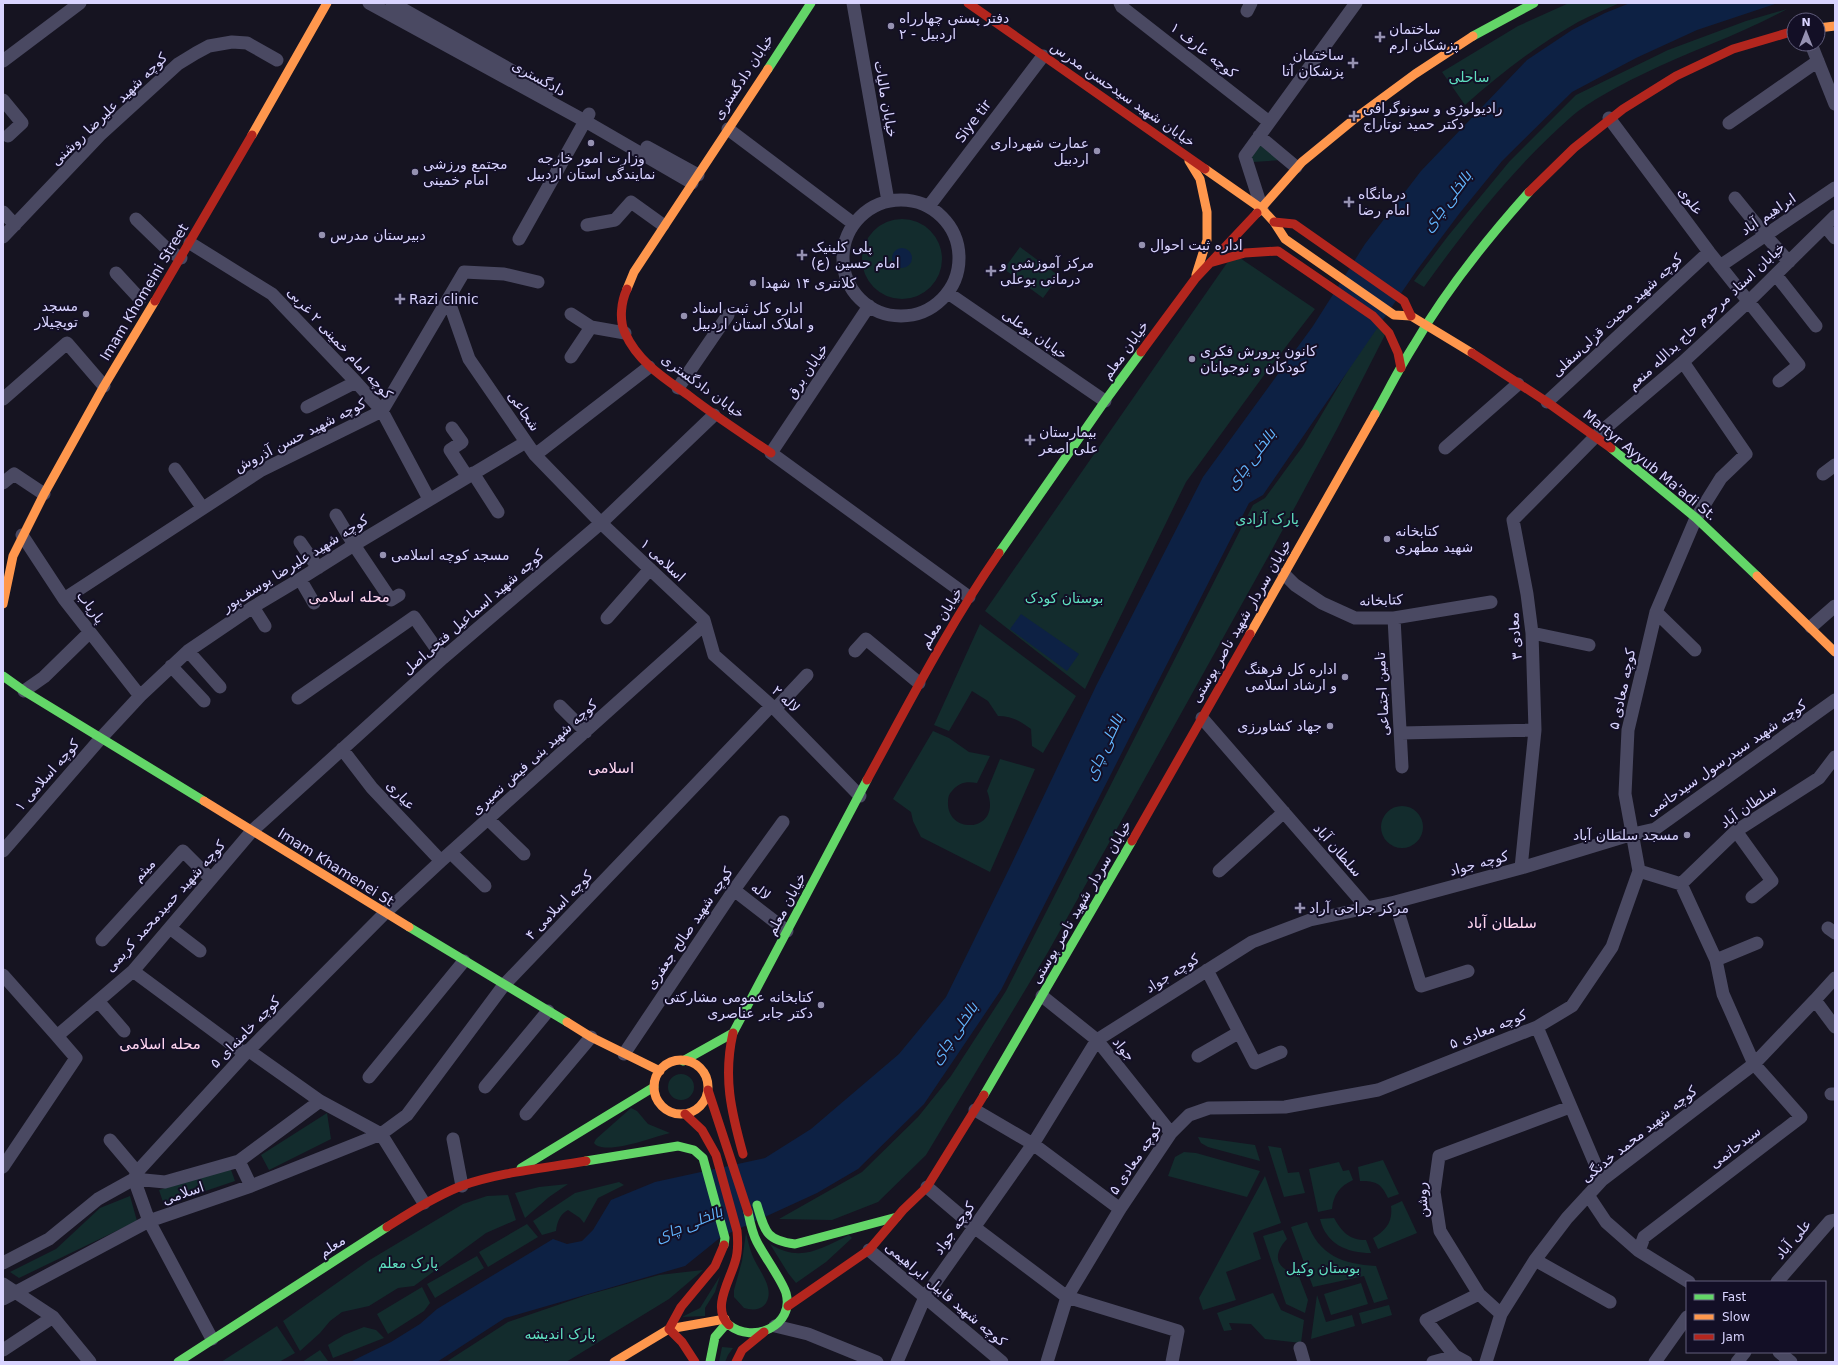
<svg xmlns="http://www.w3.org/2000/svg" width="1838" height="1365" viewBox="0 0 1838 1365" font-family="'DejaVu Sans',Cairo,sans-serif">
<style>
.green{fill:#132c2d}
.water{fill:#0d2144}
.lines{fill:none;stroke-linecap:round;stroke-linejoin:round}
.street{stroke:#4a4962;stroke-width:13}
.fast{stroke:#63d668;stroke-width:9}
.slow{stroke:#ff974d;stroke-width:9}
.jam{stroke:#b3261e;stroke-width:9}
.poi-dot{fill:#9591b1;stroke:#130f26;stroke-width:1.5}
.labels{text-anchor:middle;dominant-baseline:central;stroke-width:4;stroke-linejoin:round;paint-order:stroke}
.poi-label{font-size:14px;fill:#d9d4ff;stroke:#130f26;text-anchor:start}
.street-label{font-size:14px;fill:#d9d4ff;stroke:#130f26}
.park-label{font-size:14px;fill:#5fe0c0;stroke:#130f26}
.water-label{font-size:15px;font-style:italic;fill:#62b6ff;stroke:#130f26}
.neighbourhood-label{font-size:15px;fill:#ffd6f0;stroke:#130f26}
</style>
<rect width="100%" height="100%" fill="#161421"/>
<path class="green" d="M1569,3h51c-14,6 -29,12 -42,19 -41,23 -78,52 -113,83l-23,-33 76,-46z
M1787,9c-47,26 -98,42 -146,66 -21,10 -53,27 -70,42 -56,49 -104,110 -147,170l-10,-6 34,-45 61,-74 67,-67 92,-45 78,-29z
M1260,140l22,20 -29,2 -6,-4z
M862 259a40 40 0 1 1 80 0a40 40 0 1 1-80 0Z
M1020,247l39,29 -16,22 -39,-29z
M1237,256l78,53 -48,62 -81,111 -101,207 -100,-78 242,-348z
M1376,323l11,8 -50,98 -69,128 -149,268 -71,127 -122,203 -48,47 -46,18 -53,-1 83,-47 56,-55 33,-41 55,-85 247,-486 12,-7 38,-52z
M980,624l96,72 -33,57 -11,-7 -1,-17c-11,-8 -19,-13 -33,-13l-10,-15 -16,-10 -23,40 -15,-6z
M933,731l16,7 20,14 21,4 -13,27c-10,-2 -18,-1 -25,8 -4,4 -4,8 -4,14 2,31 55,26 39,-14l13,-32 35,10 -45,103 -69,-35 -8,-16 -2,-9 -18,-13z
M1381 827a21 21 0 1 1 42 0a21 21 0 1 1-42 0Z
M668 1087a13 13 0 1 1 26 0a13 13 0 1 1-26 0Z
M631,1108l6,3 11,13 22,9c-17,4 -59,21 -74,12l-2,-2 2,-4z
M327,1113l4,26 -62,31 -8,-15z
M1198,1137l57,8 5,16 -52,-14 -7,-4z
M1268,1146l13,2 7,25 11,-1 6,21 -21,4z
M1184,1152l12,1 64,18 -13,26 -79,-21 7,-19z
M1383,1160l16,34 -11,4c-7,-15 -12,-17 -28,-17l-2,-14z
M1339,1162l4,9 6,-1 4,10c-13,6 -20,15 -21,29l-14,3 -9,-43z
M230,1167l5,14 -71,24 -5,-15z
M1265,1176l16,47 -28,10 8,26 -35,13 10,28 -33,10 -4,-12z
M619,1182l5,3 -26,13 -14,25 -4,-5 -12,-8c-8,4 -11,12 -12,21l-14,4 -9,-14 42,-28z
M568,1184l-19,13 -24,21 -10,-25 24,-6z
M508,1195l8,25 -30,13 -72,53 -16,2 -29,18 -27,6 -12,9 -10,12 -20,18 -17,-30 85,-60 95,-57 24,-8z
M130,1196l7,25 -118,57 -9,-6 46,-23 44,-41z
M1402,1201l15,32 -39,16 -5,-11c13,-8 20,-16 18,-32z
M1334,1218c8,14 15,22 32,22l5,13c-24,0 -45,-9 -51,-34z
M1307,1222c12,34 36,42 69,44l12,33 -14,4 -10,-27 -51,11 -22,-60z
M527,1224l11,13 -50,30 -9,-15z
M1283,1230l4,9c-16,17 -10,31 11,35l10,26 -3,13 -19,-9 -23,-68z
M746,1233c2,8 4,17 7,24 6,14 22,31 13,46 -5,8 -15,7 -22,5l-10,-11v-7l8,-29z
M849,1235l3,3 -26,24 -30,21 -8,-10 -18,-29c30,19 50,5 79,-9z
M477,1256l7,12 -49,30 -8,-14z
M703,1270l-34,29 -103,63h-120l62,-40 79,-27 72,-20z
M720,1276l-5,16 -10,16v8l-23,1 18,-9z
M1361,1283l7,21 -37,11 -7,-21z
M422,1287l8,16 -6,8 -36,23 -11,-20z
M1273,1293l8,17 23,10 -3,23 -36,-4 -14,-15 -22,-1 3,7 -8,1 -7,-18z
M1317,1295l9,27 26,-7 3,11 -44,13z
M1389,1305l3,10 -30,9 -3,-11z
M277,1326l18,27 -16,9h-58z
M364,1327l12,3 8,8 -51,20 -5,-13 16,-10z
M722,1347l11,1 -5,7 -3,7h-6z
M320,1350l8,11 -26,1z"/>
<path class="water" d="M1630,3h148l-81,27 -61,28 -64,34 -70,69 -43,53 -42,56 -154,225 -14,8 -248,487 -77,114 -66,65 -41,24 -96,44 -36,29 -180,52 -68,44h-87l41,-20 29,-18 17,-15 116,-70 14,5 15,-3 11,-11 18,-30 44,-18 110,-24 46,-29 88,-75 47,-57 65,-132 85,-179 107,-209 110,-151 52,-82 56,-73 106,-111 45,-30 33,-17z
M892 258a10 10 0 1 1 20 0a10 10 0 1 1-20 0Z
M1021,614l58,40 -12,17 -57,-42z"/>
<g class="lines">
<path class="street" d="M369,3l216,118 107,62
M392,3l156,88
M853,3l35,198
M1120,3l2,4 147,115
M1247,11l4,-8
M1811,44l24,60
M3,61l77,-58
M3,100l19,23 -14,13
M1609,118l100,134 90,113 -20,16
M1729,123l89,-62
M728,129l126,95
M1259,136l37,31
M647,147l51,28
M1735,198l30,37 24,27
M843 258a58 58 0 1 1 116 0a58 58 0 1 1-116 0Z
M929,206l114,-150
M1262,209l-17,-53 111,-153
M3,212l12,13
M136,219l32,31 13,8
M587,225l28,-5 16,-18 32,23
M1825,226l10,12
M3,237l97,-102 78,-71 18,-11 13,-7 23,-4 15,1 30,17
M519,239l70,-125
M190,243l82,51 84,88 26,29 47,88
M1720,266l115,-78
M116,273l24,26
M1776,275l40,51
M948,293l157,108
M448,299l21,60 66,96 66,68 103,97 10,35 61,54 85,87
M869,306l-98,147 198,144
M571,314l20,13
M571,357l20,-30 34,6
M678,388l50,-73
M3,399l64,-56 37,43
M1547,402l162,-150
M307,407l49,-25
M452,428l10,14 -12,8 17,26
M1445,448l73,-64
M535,455l114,-88
M175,469l27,38
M473,473l25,39
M1823,474l12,-9
M3,483l11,-9 30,20
M336,515l18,30 37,55 8,-5
M22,535l42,64 76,97
M300,542l18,26
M1284,574l11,11 27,18 33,15h39l97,-16
M300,579l14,24
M64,599l196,-128 122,-60 82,-139 40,2 34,8
M253,607l12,19
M1656,612l39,38
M607,618l43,-49
M1394,618l8,149
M1811,627l24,-21
M1532,633l57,12
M188,651l32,36
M855,651l11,-12 53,44
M171,666l33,35
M24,691l20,-14 46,-45
M298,698l116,-81 29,41
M560,706l26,26
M775,709l32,-34
M1202,718l165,190
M1401,733l134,-3
M342,749l30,39 69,73
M488,819l36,35
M1736,831l36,50 -20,16
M3,851l98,-113 39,-42 48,-45 65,-44 47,-28 54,-34 172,-103
M451,853l34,33
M1521,868l14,-138 -3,-97 -5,-39 -14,-74 83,-84 87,-74 66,-61 86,-85
M1219,871l65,-59
M1639,871l42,13 35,76 7,34 31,70 47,53 -157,120 -5,14
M1681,884l55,-53 83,-53 16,-21
M734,890l53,41
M1395,902l26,84 47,-15
M170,928l30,23
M1828,928l7,5
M102,940l81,-89 28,28
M1716,960l41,-17
M1207,970l48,93 26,-11
M133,971l112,83
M3,975l54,61
M1042,996l55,44 74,93
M1815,1000l20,27
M98,1001l26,30
M1537,1027l65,153
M248,1050l72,51 61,33 43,69
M624,1054l110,-164 49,-68
M1198,1056l40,-23
M369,1077l95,-116
M485,1087l63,-76
M1831,1094h4
M975,1110l58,34 87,65
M526,1114l65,-77
M453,1139l9,47
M110,1140l27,32
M239,1161l12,25
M3,1167l73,-109 -19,-22 76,-65 119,-140 191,-173 158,-135 113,-108
M134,1179l3,-7 108,-118 140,-141 56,-52 264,-237
M134,1179l15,42 63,118
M927,1187l47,40 93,70 111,34 -6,31
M1588,1195l18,27 33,29 50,31
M869,1250l133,112
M1535,1260l75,42
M3,1263l46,-24 49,-40 36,-20 31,3 74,-21 81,-60
M1777,1282l53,-61 5,-1
M3,1284l50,33 37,45
M3,1299l146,-78 102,-35 130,-52 26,-19 97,-130 267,-279
M1501,1314l-22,-20 -39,-63 -6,-39 5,-36 131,-49
M775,1326l33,8 69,28
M1300,1348l4,14
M3,1350l50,-33
M1779,1352l12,10
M897,1362l28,-65 108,-153 64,-104 155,-98 58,-22 85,-18 126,-34 112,-34 22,-5 180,-129
M1047,1362l20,-65 53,-88 51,-76 18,-18 20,-7 76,-1 93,-17 159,-63 35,-21 40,-59 27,-76 -14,-77 3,-64 28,-118 40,-94 25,-40 25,-24 -63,-92
M1433,1362l22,-6
M1466,1362l-11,-6 -29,-36 53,-26
M1486,1362l15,-48 34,-54 32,-42 35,-38 152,-116 61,-64 20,-22
M1655,1362l32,-45
M1737,1362l8,-10"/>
<path class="fast" d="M1473,36l61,-33
M768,69l43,-66
M1375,414c13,-23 25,-47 39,-69 32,-55 72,-105 115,-153
M1611,448l85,70 61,58
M999,553l106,-152 36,-49
M3,676l21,15 180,110
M409,927l158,95
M683,1061l50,-28 134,-253
M984,1095l148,-254
M586,1161l92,-15 16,4 9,8 22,80 -1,7
M521,1168l133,-81
M757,1205c8,27 9,35 38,39l102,-27
M729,1325c24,19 66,1 57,-32 -4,-13 -22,-37 -29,-51 -5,-9 -7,-20 -9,-30
M178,1362l209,-135
M710,1362l5,-25 12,-14"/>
<path class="slow" d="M1818,28l17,-2
M252,135l75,-132
M1189,161l11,18 7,33v28l-11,35
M1205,169l57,40 12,13 11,17 109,76 17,1 61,37
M1257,213l45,-51 56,-46 57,-42 58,-38
M627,289l7,-17 134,-203
M1757,576l78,76
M3,604l10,-48 31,-62 60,-108 51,-85
M1250,634l125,-220
M204,801l205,126
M567,1022l24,15 69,34
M654 1087a27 27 0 1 1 54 0a27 27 0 1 1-54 0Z
M614,1362l55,-33 56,-10"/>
<path class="jam" d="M968,3l237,166
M1529,192l45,-44 49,-39 53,-33 57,-27 61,-18
M1274,222l20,2 110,77 7,15
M1213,262l32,-9 33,-2 95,65 16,17 9,20 3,15
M627,289c-6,13 -8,31 -2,44 13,29 39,45 63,62 27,21 55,39 83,58
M155,301l97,-166
M1141,352l54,-73 62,-66
M1472,353l75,49 64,46
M867,780c42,-77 82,-155 132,-227
M1132,841l118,-207
M733,1033c-10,44 -2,78 10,121
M708,1090l40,122
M685,1114l17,16 14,25 21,76c1,10 1,22 -2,31 -5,18 -24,47 -6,63
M387,1227c24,-15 47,-30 74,-41 39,-14 85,-18 125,-25
M788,1306l81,-56 34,-40 24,-23 57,-92
M669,1329l13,13 13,20
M669,1329l12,-22 34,-41 9,-21
M736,1362l6,-12 22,-18"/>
</g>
<g class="poi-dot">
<circle cx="891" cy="26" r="4"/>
<path d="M1378 31h4v4h4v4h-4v4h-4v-4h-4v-4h4z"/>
<path d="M1351 57h4v4h4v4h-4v4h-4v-4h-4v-4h4z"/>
<path d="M1352 110h4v4h4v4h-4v4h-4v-4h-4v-4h4z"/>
<circle cx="591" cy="143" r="4"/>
<circle cx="1097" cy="151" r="4"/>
<circle cx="415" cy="172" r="4"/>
<path d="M1347 196h4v4h4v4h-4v4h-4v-4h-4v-4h4z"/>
<circle cx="322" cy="235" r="4"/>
<circle cx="1142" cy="245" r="4"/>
<path d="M800 249h4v4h4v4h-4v4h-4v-4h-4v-4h4z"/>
<path d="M989 265h4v4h4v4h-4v4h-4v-4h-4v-4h4z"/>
<circle cx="753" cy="283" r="4"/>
<path d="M398 293h4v4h4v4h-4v4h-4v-4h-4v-4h4z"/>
<circle cx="86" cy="314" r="4"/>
<circle cx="684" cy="316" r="4"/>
<circle cx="1192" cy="359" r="4"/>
<path d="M1028 434h4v4h4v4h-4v4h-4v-4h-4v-4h4z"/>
<circle cx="1387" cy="539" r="4"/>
<circle cx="383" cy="555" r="4"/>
<circle cx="1345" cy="677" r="4"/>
<circle cx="1330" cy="726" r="4"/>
<circle cx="1687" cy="835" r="4"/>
<path d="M1298 902h4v4h4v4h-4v4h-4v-4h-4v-4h4z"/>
<circle cx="821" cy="1005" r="4"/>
</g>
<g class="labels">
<g class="poi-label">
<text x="899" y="18">دفتر پستی چهارراه<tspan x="899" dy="16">اردبیل - ۲</tspan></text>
<text x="1389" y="29">ساختمان<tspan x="1389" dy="16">پزشکان ارم</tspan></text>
<text x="1344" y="55" text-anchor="end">ساختمان<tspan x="1344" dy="16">پزشکان آتا</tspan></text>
<text x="1363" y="108">رادیولوژی و سونوگرافی<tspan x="1363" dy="16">دکتر حمید نوتاراج</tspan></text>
<text x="1089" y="143" text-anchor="end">عمارت شهرداری<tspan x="1089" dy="16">اردبیل</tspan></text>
<text x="591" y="158" text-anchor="middle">وزارت امور خارجه<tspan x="591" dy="16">نمایندگی استان اردبیل</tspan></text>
<text x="423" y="164">مجتمع ورزشی<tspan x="423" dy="16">امام خمینی</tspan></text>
<text x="1358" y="194">درمانگاه<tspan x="1358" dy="16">امام رضا</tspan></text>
<text x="330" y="235">دبیرستان مدرس</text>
<text x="1150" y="245">اداره ثبت احوال</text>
<text x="811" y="247">پلی کلینیک<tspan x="811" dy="16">امام حسین (ع)</tspan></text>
<text x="1000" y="263">مرکز آموزشی و<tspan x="1000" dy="16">درمانی بوعلی</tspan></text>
<text x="761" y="283">کلانتری ۱۴ شهدا</text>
<text x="409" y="299">Razi clinic</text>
<text x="78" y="306" text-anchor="end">مسجد<tspan x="78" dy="16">توپچیلار</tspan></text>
<text x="692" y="308">اداره کل ثبت اسناد<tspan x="692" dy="16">و املاک استان اردبیل</tspan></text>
<text x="1200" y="351">کانون پرورش فکری<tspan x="1200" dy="16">کودکان و نوجوانان</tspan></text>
<text x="1039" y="432">بیمارستان<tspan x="1039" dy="16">علی اصغر</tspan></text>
<text x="1395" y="531">کتابخانه<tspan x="1395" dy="16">شهید مطهری</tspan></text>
<text x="391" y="555">مسجد کوچه اسلامی</text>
<text x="1337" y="669" text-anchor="end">اداره کل فرهنگ<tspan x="1337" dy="16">و ارشاد اسلامی</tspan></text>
<text x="1322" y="726" text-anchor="end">جهاد کشاورزی</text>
<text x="1679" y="835" text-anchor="end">مسجد سلطان آباد</text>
<text x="1309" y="908">مرکز جراحی آراد</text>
<text x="813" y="997" text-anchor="end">کتابخانه عمومی مشارکتی<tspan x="813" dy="16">دکتر جابر عناصری</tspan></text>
</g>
<g class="street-label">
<text transform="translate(1204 50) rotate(38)">کوچه عارف ۱</text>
<text transform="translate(743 77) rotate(-57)">خیابان دادگستری</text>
<text transform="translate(539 78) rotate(29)">دادگستری</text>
<text transform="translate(1123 94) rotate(35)">خیابان شهید سیدحسن مدرس</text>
<text transform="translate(886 99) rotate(80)">خیابان مالیات</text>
<text transform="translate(109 109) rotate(-44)">کوچه شهید علیرضا روشنی</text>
<text transform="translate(973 121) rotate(-53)">Siye tir</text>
<text transform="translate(1691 201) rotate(53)">علوی</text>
<text transform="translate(1768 214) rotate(-34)">ابراهیم آباد</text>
<text transform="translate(144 292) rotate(-59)">Imam Khomeini Street</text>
<text transform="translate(1617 315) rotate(-43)">کوچه شهید محبت قزلی‌سفلی</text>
<text transform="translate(1706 316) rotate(-43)">خیابان استاد مرحوم حاج یدالله منعم</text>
<text transform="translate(1035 334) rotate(35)">خیابان بوعلی</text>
<text transform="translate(340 343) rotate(47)">کوچه امام خمینی ۲ غربی</text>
<text transform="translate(1125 350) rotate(-54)">خیابان معلم</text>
<text transform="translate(807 371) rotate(-56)">خیابان برق</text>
<text transform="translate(703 386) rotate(36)">خیابان دادگستری</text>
<text transform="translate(524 411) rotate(55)">شجاعی</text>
<text transform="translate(300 435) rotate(-27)">کوچه شهید حسن آذروش</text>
<text transform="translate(1650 465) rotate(39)">Martyr Ayyub Ma'adi St.</text>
<text transform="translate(663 560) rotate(43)">اسلامی ۱</text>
<text transform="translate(295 563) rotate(-32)">کوچه شهید علیرضا یوسف‌پور</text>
<text transform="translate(1381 600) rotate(-2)">کتابخانه</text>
<text transform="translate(91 607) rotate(53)">پاریاب</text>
<text transform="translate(473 612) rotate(-41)">کوچه شهید اسماعیل فتحی‌اصل</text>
<text transform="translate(941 618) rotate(-59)">خیابان معلم</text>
<text transform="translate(1241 621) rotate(-60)">خیابان سردار شهید ناصر پوستی</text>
<text transform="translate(1515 636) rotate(-94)">معادی ۳</text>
<text transform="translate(1622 689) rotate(-78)">کوچه معادی ۵</text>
<text transform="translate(1382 694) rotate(-93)">تامین اجتماعی</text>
<text transform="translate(786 699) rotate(44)">لاله ۲</text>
<text transform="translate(534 757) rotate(-42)">کوچه شهید بنی فیض نصیری</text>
<text transform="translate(1726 758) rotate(-35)">کوچه شهید سیدرسول سیدحاتمی</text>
<text transform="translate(47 775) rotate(-49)">کوچه اسلامی ۱</text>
<text transform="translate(401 795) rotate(47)">عیاری</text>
<text transform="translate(1748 806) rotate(-35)">سلطان آباد</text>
<text transform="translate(1338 850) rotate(49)">سلطان آباد</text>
<text transform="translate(1479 863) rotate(-15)">کوچه جواد</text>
<text transform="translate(336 867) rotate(32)">Imam Khamenei St</text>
<text transform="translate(144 870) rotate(-47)">میثم</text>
<text transform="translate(761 891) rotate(37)">لاله</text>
<text transform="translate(1081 902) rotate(-60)">خیابان سردار شهید ناصر پوستی</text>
<text transform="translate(786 904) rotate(-62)">خیابان معلم</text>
<text transform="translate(559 905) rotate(-46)">کوچه اسلامی ۴</text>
<text transform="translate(165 906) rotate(-48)">کوچه شهید حمیدمحمد کریمی</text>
<text transform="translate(689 928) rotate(-56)">کوچه شهید صالح جعفری</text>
<text transform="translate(1172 973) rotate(-32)">کوچه جواد</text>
<text transform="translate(1488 1029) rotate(-22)">کوچه معادی ۵</text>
<text transform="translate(245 1032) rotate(-46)">کوچه خامنه‌ای ۵</text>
<text transform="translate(1124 1049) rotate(51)">جواد</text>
<text transform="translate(1639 1134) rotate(-39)">کوچه شهید محمد خدنگی</text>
<text transform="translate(1735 1147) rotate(-37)">سیدحاتمی</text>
<text transform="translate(1135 1159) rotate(-56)">کوچه معادی ۵</text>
<text transform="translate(183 1193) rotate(-19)">اسلامی</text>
<text transform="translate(1422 1200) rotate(-93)">روشن</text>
<text transform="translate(954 1228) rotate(-55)">کوچه جواد</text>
<text transform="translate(1793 1239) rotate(-49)">علی آباد</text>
<text transform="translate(332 1246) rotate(-33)">معلم</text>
<text transform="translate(946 1294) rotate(40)">کوچه شهید قابیل ابراهیمی</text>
</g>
<g class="park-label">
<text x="1469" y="77">ساحلی</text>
<text x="1267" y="519">پارک آزادی</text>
<text x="1064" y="598">بوستان کودک</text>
<text x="408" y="1263">پارک معلم</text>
<text x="1323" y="1268">بوستان وکیل</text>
<text x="560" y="1334">پارک اندیشه</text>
</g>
<g class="water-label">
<text transform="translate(1447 201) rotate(-53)">بالخلی چای</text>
<text transform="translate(1251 459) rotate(-53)">بالخلی چای</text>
<text transform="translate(1104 747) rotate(-65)">بالخلی چای</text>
<text transform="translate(954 1033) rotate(-55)">بالخلی چای</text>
<text transform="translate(689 1224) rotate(-22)">بالخلی چای</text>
</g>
<g class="neighbourhood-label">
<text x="349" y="597">محله اسلامی</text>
<text x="611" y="768">اسلامی</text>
<text x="1502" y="923">سلطان آباد</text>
<text x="160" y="1044">محله اسلامی</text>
</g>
</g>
<rect width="1838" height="1365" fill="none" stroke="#d9d4ff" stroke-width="8"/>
<rect x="1686" y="1281" width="140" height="72" fill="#130f26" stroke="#625e7d"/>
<rect x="1694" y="1294" width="20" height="6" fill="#63d668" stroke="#625e7d"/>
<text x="1722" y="1301" font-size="12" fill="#d9d4ff">Fast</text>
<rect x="1694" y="1314" width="20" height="6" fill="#ff974d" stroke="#625e7d"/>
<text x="1722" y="1321" font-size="12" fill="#d9d4ff">Slow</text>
<rect x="1694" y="1334" width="20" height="6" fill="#b3261e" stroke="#625e7d"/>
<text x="1722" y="1341" font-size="12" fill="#d9d4ff">Jam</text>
<g transform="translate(1806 32)"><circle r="19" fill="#130f26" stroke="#625e7d"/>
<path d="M0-3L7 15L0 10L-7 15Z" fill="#9591b1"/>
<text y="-6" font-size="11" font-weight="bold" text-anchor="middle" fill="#d9d4ff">N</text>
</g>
</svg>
